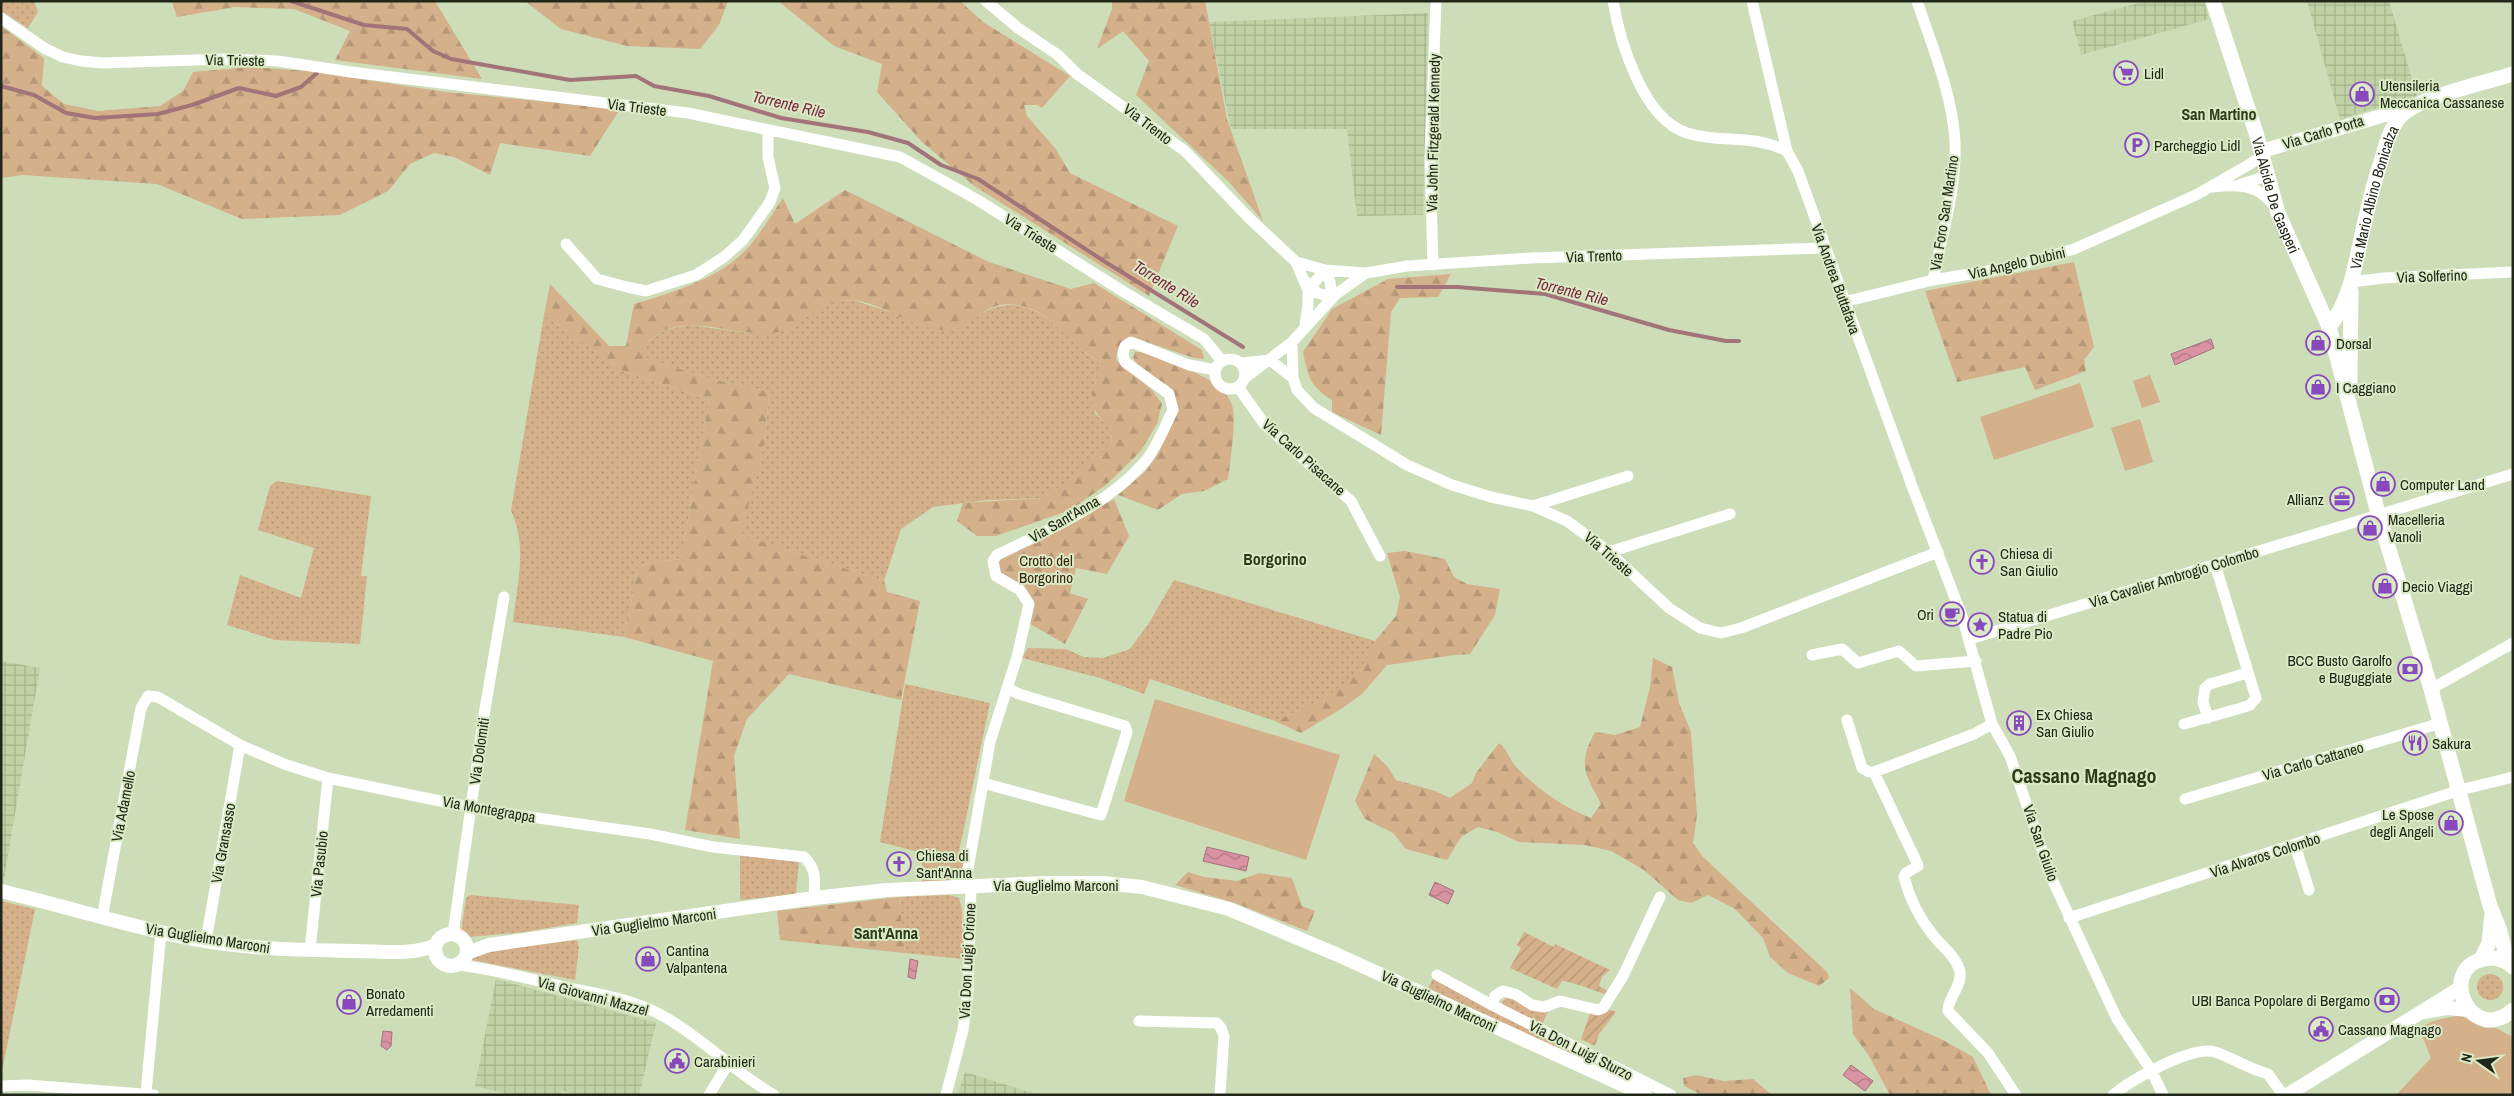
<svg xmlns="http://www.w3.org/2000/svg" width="2514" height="1096" viewBox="0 0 2514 1096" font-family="'Archivo Narrow',sans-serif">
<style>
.industrial{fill:url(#industrial-grid)}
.grass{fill:url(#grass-dots)}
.forest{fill:url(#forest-firs)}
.park{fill:#d4b08b}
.garden{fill:url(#garden-furrows)}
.water{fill:url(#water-waves);stroke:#a27379}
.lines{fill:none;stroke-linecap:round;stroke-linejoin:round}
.stream{stroke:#a27379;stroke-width:4}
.minor{stroke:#fff;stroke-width:11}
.tertiary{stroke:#fff;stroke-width:14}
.secondary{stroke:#fff;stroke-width:15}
.labels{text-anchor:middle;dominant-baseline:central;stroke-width:4;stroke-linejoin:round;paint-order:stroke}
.street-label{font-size:15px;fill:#212718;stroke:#daeac4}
.poi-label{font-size:15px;fill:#212718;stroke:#daeac4;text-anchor:start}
.park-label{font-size:15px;fill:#39250f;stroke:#daeac4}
.water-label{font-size:16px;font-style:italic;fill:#7c2941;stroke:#daeac4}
.neighbourhood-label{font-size:16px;font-weight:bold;fill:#2e3a1a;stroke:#daeac4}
.district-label{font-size:20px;font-weight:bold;fill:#2e3a1a;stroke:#daeac4}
</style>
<defs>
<pattern id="industrial-grid" width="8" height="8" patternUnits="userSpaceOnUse" patternTransform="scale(1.25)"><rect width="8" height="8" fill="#c0d2a6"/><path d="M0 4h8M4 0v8" fill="none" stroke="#a5b48e"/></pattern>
<pattern id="grass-dots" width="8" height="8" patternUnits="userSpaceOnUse" patternTransform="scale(1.25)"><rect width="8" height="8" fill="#d4b08b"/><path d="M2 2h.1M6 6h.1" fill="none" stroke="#b69777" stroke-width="1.8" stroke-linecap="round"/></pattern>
<pattern id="forest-firs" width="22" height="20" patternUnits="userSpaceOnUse" patternTransform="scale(1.25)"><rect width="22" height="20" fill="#d4b08b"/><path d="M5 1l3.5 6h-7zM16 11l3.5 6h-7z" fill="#b69777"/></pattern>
<pattern id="garden-furrows" width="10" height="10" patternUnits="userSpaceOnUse" patternTransform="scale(1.25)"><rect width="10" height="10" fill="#d4b08b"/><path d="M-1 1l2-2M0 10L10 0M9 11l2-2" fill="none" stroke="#b69777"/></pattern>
<pattern id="water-waves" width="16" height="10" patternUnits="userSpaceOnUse" patternTransform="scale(1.25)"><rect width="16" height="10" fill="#d993a2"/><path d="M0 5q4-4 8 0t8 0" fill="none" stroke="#b07883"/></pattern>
</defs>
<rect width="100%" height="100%" fill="#cdddb7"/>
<path class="industrial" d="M2146,1h58l5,18 -128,36 -9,-34z
M2307,1h82l28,95 -77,23z
M1428,13l-5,202 -66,1 -10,-87h-116l-22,-107z
M1,661l39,7 -37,216 -2,-1z
M496,979l160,44 -17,72h-59l-18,-4 -2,4h-49l-36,-9z
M965,1072l48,15 26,8h-81z"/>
<path class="grass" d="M1,1h33l4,11 -10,16 -27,-17z
M853,300l49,16 58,11c41,-30 65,-30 102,4 14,13 25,26 43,33l-10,20v29l17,18 -1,14 -34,30 -34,23 -55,2 -55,7 -32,22 -17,52 -144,-46 25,-94 4,-49 -62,-14 -64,-21v-13l22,-14 24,-5 60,8h25l57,-32z
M544,315l77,55 88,30 -28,159 -29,3 -14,5 -14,70 -111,-15c4,-37 15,-76 -2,-111z
M277,481l94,15 -10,80h6l-7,68 -85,-4 -48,-15 13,-50 61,23 13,-50 -56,-18 12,-44z
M1174,580l201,61c-4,9 -7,21 -13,28 -20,27 -58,38 -87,52l-125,-42 -6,15 -44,-16 -78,-20 6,-10 38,1 18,8 19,1 27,-9 19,-26z
M905,684l85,19 -33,158 7,2 -2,14 -4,4 -36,1v-29l-42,-11z
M740,855l59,5 -3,34 -56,6z
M470,895l109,10 -2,18 -53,9 -55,5 -8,-4 5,-35z
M949,895l10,3 3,11 1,50 -58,-6 -6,-56z
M1,901l34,8 -34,167z
M577,940l2,7 -4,33 -103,-20 -1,-7z
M2477 987a13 13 0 1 1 26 0a13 13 0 1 1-26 0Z
M1434,976l159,86 -64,-26 -101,-47z
M1507,998l41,13 -6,14 -38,-18 -2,-6z"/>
<path class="forest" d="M172,1h263l47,78 -147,-19 15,-29 -56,-22 -59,-2 -58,10z
M525,1h203l-9,24 -19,24 -73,-3 -66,-17z
M778,1h182l23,21 87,54 -28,32 -5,-3h-13l3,11 28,32 15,25 108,53 -29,70 -176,-111 -51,-43 -45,-50 5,-28 -48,-18z
M1112,1h93l22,118 36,102 -35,-40 -92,-86 13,-34 -26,-30 -26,18 15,-40z
M1,26l43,32 -2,28 22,18 34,7 62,-5 23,-15 10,-19 57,-5 57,4 139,21 174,17 -30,47 -90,-13 -10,32 -36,-18 -20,-4 -24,11 -22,27 -48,24 -98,4 -85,-35 -134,-9 -22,3z
M845,190l144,72 82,27 23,-6 108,67 2,9 -10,-1 -62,-21c-12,5 -15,10 -16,23l36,30 10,14 -5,20 -17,28 -34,33 -36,25 -74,26h-19l-20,-15 6,-18 80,-5 34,-23 34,-31 1,-13c-28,-29 -24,-33 -7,-67 -32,-13 -49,-50 -83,-58 -39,-10 -50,25 -76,24 -33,0 -60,-26 -93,-30 -31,-4 -50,27 -79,33 -8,2 -21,0 -30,-1 -25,-3 -54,-12 -79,-2 -7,3 -15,10 -22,14l1,13 63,21 62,14 -4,49 -24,94 143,46 3,11 33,9 -19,99 -112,-26 -42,45 -13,37 6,83 -55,-9 28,-169 -89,-24 14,-70 14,-5 29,-3 28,-159 -88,-30 -77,-55 6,-31 59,62h17l8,-42c40,-12 91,-27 118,-61 11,-14 21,-30 31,-45l12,26z
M2074,262l20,85 -10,13 2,11 -51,19 -10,-23 -68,15 -32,-91z
M1451,274l-13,23 -38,1 -9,14 -10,123 -49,-23v-12c-22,-14 -24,-23 -29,-48l29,-43 56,-30z
M1135,352h6c25,10 82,24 91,53 5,15 -2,57 -4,74l-24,12 -22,3 -24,16 -40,-15 29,-25 21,-37 10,-26 -9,-21 -30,-18 -6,-10z
M1114,499l15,37 -22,38 -31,-6 -6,25 18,6 -23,45 -35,-20 2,-21 -33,-31 -1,-14 81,-39z
M1405,551l40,8 9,18 13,7 33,5 -5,26 -25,39c-28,1 -55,8 -83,11l-25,29 -21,15 -40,24 -26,-12 54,-25 33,-27 13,-28 21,-25 4,-19 -13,-44z
M1653,658l19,9 7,36 12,29 6,83 -4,28 10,14 124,115 2,6 -10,8 -31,-13 -18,-16 -7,-19 -28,-29 -27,-14 -17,8 -13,-3 -34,-30 -33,-19 -26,-6 -66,-3 -22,-10 -19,-5 -17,10 -14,23 -41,-11 -13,-16 -28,-14 -10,-18 19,-47 13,12 9,14 39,11 15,7 22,-15 4,-10 23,-30c9,7 10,17 18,25 21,21 45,39 74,50l10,-14c-16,-31 -24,-39 -6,-72l20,3 25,-8 10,-40z
M1188,872l16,5 33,4 22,-8 33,5 10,28 13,5 -8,20 -72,-28 -60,-18z
M899,897l6,56 -125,-13 -3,-29z
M1850,988l24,21 69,31 30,17 18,38h-101l-21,-39 -16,-22z
M1696,1075l28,6 29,-2 19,16h-70l-18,-9 -1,-8z"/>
<path class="park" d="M2150,375l10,27 -18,6 -9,-27z
M2080,383l14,44 -100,33 -14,-43z
M2140,419l13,43 -28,9 -14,-43z
M1155,699l185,56 -34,105 -182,-59z
M2460,1015l24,13h12l17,9v58h-117l35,-37 -12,-30 14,-7z"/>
<path class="garden" d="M1524,932l30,15 1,-3 55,26 -8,7 -3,9 10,6 -5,2c-8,-3 -36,-14 -42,-13l-5,8 -47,-21 11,-20 -4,-3z
M1611,1010l5,2 -17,22 -4,12 -14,-7 10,-28z"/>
<path class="water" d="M2211,339l3,9 -39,17 -4,-11z
M1207,847l42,10 -3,14 -43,-10z
M1435,882l19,9 -6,13 -19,-9z
M910,959l8,2 -3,18 -7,-2z
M383,1031l9,1 -1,14 -4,4 -6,-4z
M1851,1065l22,16 -8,10 -22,-16z"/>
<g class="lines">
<path class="stream" d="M291,1l73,24 43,4 26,22 18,8 119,21 66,-4 18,10 55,10 72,22 87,14 40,11 33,22 37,14 129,84 136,84
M1,86l33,9 32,18 29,5 63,-4 34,-9 47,-17 37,8 25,-9 16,-14
M1397,287h60l88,7 124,36 57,11h13"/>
<path class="minor" d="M986,1l32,27 40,27 19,19 108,77 63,66 48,45 12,28v15l-3,20
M1613,1c7,41 30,118 74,132 34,11 63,0 100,18
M1752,1l35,150 11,20 114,315 51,133 29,105 18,32 42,123 65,140 34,51 12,25
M1917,1c15,45 35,92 38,140 2,46 -13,94 -22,139
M1,18l43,30 19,9 18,4 22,2 122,-4 53,2 73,11 337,41 212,44 76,42 148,93 80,47 18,22
M2241,184l17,-5 9,-6
M2213,187c24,-3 46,-3 61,19
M566,244l31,35 30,8 19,4 50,-16 28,-18 19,-17 27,-38 5,-14 -7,-31v-27
M1296,262l29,8 41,3 41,-7 124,-8 293,-10
M1433,265l-3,-106 6,-158
M1305,281l12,12 15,4
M2352,282l31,-4 130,-6
M1308,290l17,-20 5,12 2,15
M1844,302l89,-22 79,-13 62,-18 122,-54 54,-31 7,-5 5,-8
M1292,342l1,36
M1215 374a15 15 0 1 1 30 0a15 15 0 1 1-30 0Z
M1241,363l29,-3 23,18 4,12 17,18 93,57 45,20 39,12 42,9 34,15 42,31 60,56 31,20 21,5 20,-5 197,-76
M1245,378l47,-36 44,-48 30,-21
M1238,387l27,38 86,76 29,55
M1533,506l95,-30
M1609,552l121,-38
M1970,639l543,-165
M1812,655l30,-6 16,14 41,-12 17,15 60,-5
M2431,689l82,-46
M2208,718l-5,-16 2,-14 5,-4 37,-11
M1847,720l15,48 7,4h5
M1992,724l-18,10 -100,38 43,91 1,3 -12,7 -2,4c5,20 16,42 29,58 9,12 24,22 27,37 2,15 -12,25 -12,39l40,42 28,42
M2184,724l57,-16 9,-3 6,-7 -41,-134
M983,783l118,32 26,-83 -2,-6 -106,-32 -12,-6
M2185,799l256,-76
M2295,845l14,45
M965,886l25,-144 27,-85 12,-53 -9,-14 -24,-14 -3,-15 4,-6c53,-26 112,-50 151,-97 10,-14 17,-32 25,-48l-4,-16 -44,-32 -2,-8 2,-8 6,-4 58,23 27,5
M1660,897l-37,79 -20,32 -5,2 -38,-9 -16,6 -12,-2 -17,-11 -12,-3 -8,5 -3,9 179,90
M102,918l39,-210 7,-12 10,1 82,48 44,19 44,14 161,33 161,23 63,13 91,10c13,12 11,24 10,41
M2069,918l391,-128 53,-13
M453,934l31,-219 20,-118
M206,941l34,-196
M310,950l18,-172
M458,965c36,4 71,14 107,22 33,7 68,12 98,29 40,22 71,56 111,79
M1437,975l55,30
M1139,1021l78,2 4,5 3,8 -4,59
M1,1086l27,-1 126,10
M146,1093l15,-161
M709,1095l19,-31
M946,1095l17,-65 5,-38 3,-106
M2113,1095c18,-15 79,-50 102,-43 18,6 34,17 53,22l15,21"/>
<path class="tertiary" d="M2262,151l150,-44
M1,891c64,15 127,35 191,48 54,10 108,11 162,12 27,0 58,5 82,-6
M435 950a16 16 0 1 1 32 0a16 16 0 1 1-32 0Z
M467,953l22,-8 325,-47 73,-8 160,-7h55l40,4 87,22 109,46 307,140
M2424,1012l23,-4 22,2
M2287,1095l173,-107"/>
<g class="secondary">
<path id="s1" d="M2213,1l43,132 22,80 51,114 49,186 53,176 59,217 9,22 9,35"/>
<path id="s2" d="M2329,327c24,-30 27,-70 36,-106 5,-23 11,-45 18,-66 4,-14 9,-31 20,-41 20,-18 82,-31 110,-40"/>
<path d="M2350,383l1,-92"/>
<path d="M2481,959l8,-16 3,-29"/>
<path d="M2513,967c-8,-7 -18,-11 -29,-8 -48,10 -13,88 29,51"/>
</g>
</g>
<defs>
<g id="supermarket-ring" transform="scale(1.25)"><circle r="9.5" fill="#daeac4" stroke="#8848be" stroke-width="1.5"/><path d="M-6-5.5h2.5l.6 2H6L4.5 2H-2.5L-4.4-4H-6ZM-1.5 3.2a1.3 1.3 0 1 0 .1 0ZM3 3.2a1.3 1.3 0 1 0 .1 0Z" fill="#8848be"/></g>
<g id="shop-ring" transform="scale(1.25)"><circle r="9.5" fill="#daeac4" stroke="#8848be" stroke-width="1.5"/><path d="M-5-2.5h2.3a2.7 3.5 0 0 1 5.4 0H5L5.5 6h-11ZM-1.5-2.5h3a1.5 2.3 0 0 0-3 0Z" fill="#8848be"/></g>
<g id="parking-ring" transform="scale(1.25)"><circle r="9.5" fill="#daeac4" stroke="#8848be" stroke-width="1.5"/><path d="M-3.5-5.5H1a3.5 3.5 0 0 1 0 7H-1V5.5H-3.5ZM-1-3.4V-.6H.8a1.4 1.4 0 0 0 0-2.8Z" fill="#8848be"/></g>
<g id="office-ring" transform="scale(1.25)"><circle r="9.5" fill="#daeac4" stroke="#8848be" stroke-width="1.5"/><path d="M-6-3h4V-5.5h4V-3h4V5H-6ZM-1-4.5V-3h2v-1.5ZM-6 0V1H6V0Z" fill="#8848be"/></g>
<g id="church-ring" transform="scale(1.25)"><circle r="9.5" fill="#daeac4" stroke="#8848be" stroke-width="1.5"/><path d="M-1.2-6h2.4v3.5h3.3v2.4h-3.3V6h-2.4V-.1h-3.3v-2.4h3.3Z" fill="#8848be"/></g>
<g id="cafe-ring" transform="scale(1.25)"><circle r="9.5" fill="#daeac4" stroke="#8848be" stroke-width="1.5"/><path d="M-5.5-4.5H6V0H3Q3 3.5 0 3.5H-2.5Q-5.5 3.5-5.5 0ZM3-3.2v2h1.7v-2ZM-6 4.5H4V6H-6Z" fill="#8848be"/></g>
<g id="sight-ring" transform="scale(1.25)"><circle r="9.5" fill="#daeac4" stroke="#8848be" stroke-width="1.5"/><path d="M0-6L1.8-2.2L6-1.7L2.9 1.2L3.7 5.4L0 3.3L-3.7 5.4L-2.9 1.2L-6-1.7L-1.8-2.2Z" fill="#8848be"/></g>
<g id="bank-ring" transform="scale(1.25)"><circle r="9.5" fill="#daeac4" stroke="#8848be" stroke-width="1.5"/><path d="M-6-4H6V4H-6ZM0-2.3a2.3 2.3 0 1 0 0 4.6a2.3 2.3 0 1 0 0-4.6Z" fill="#8848be"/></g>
<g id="building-ring" transform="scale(1.25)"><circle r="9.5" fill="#daeac4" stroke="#8848be" stroke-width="1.5"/><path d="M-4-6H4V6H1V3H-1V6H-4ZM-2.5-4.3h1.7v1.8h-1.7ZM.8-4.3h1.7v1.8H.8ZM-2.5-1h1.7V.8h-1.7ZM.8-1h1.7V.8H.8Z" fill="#8848be"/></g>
<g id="restaurant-ring" transform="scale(1.25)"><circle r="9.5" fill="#daeac4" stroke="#8848be" stroke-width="1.5"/><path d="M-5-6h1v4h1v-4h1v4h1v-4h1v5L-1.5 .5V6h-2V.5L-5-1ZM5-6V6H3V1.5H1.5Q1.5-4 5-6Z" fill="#8848be"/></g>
<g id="civic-ring" transform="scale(1.25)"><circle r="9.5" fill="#daeac4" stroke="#8848be" stroke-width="1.5"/><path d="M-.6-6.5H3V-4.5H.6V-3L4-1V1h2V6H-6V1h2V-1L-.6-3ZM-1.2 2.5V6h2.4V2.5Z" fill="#8848be"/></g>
</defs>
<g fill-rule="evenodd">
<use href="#supermarket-ring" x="2126" y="73"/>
<use href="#shop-ring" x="2362" y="94"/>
<use href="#parking-ring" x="2137" y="145"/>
<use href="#shop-ring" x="2318" y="343"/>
<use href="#shop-ring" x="2318" y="387"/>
<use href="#shop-ring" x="2383" y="484"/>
<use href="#office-ring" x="2342" y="499"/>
<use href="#shop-ring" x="2370" y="528"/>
<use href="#church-ring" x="1982" y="562"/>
<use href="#shop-ring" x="2385" y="586"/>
<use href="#cafe-ring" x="1952" y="614"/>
<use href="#sight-ring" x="1980" y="625"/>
<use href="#bank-ring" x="2410" y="669"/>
<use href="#building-ring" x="2019" y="723"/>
<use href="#restaurant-ring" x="2415" y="743"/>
<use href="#shop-ring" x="2451" y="823"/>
<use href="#church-ring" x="899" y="864"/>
<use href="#shop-ring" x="648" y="959"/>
<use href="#bank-ring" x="2387" y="1000"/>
<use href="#shop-ring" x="349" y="1002"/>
<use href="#civic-ring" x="2321" y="1029"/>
<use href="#civic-ring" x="677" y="1061"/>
</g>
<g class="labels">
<g class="street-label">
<text transform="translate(235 60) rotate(1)">Via Trieste</text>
<text transform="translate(637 107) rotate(7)">Via Trieste</text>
<text transform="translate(1148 124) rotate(37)">Via Trento</text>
<text transform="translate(2323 132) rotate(-17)">Via Carlo Porta</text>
<text transform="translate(1433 133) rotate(-89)">Via John Fitzgerald Kennedy</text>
<text stroke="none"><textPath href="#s1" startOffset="204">Via Alcide De Gasperi</textPath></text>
<text stroke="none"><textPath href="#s2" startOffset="138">Via Mario Albino Bonicalza</textPath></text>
<text transform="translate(1944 213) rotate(-81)">Via Foro San Martino</text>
<text transform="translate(1031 233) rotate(32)">Via Trieste</text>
<text transform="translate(1594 256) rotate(-2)">Via Trento</text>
<text transform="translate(2017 263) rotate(-13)">Via Angelo Dubini</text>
<text transform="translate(2432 276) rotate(-2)">Via Solferino</text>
<text transform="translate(1836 279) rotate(70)">Via Andrea Buttafava</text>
<text transform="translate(1304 457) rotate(42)">Via Carlo Pisacane</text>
<text transform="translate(1064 519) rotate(-30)">Via Sant'Anna</text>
<text transform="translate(1609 554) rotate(41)">Via Trieste</text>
<text transform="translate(2174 577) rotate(-17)">Via Cavalier Ambrogio Colombo</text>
<text transform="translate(479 751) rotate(-82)">Via Dolomiti</text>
<text transform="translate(2313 761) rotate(-16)">Via Carlo Cattaneo</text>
<text transform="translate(123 806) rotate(-79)">Via Adamello</text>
<text transform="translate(489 809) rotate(10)">Via Montegrappa</text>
<text transform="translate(223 843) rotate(-80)">Via Gransasso</text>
<text transform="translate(2041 843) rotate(71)">Via San Giulio</text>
<text transform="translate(2265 855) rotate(-18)">Via Alvaros Colombo</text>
<text transform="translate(319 864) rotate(-84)">Via Pasubio</text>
<text x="1056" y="885">Via Guglielmo Marconi</text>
<text transform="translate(654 922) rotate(-8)">Via Guglielmo Marconi</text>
<text transform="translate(208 938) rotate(9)">Via Guglielmo Marconi</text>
<text transform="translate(967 961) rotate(-87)">Via Don Luigi Orione</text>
<text transform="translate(593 996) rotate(15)">Via Giovanni Mazzel</text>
<text transform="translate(1439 1001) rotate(25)">Via Guglielmo Marconi</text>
<text transform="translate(1581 1050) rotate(27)">Via Don Luigi Sturzo</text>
</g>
<g class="poi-label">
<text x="2144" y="73">Lidl</text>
<text x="2380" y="85">Utensileria<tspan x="2380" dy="17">Meccanica Cassanese</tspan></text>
<text x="2154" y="145">Parcheggio Lidl</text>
<text x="2336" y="343">Dorsal</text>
<text x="2336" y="387">I Caggiano</text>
<text x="2400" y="484">Computer Land</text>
<text x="2324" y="499" text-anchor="end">Allianz</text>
<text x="2388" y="519">Macelleria<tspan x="2388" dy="17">Vanoli</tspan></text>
<text x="2000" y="553">Chiesa di<tspan x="2000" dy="17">San Giulio</tspan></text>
<text x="2402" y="586">Decio Viaggi</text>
<text x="1934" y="614" text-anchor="end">Ori</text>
<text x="1998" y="616">Statua di<tspan x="1998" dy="17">Padre Pio</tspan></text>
<text x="2392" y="660" text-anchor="end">BCC Busto Garolfo<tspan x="2392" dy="17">e Buguggiate</tspan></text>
<text x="2036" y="714">Ex Chiesa<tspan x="2036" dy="17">San Giulio</tspan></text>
<text x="2432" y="743">Sakura</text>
<text x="2434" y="814" text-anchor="end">Le Spose<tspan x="2434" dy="17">degli Angeli</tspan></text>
<text x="916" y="855">Chiesa di<tspan x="916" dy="17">Sant'Anna</tspan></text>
<text x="666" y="950">Cantina<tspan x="666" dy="17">Valpantena</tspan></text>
<text x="366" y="993">Bonato<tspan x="366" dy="17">Arredamenti</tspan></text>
<text x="2370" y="1000" text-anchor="end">UBI Banca Popolare di Bergamo</text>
<text x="2338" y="1029">Cassano Magnago</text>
<text x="694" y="1061">Carabinieri</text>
</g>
<g class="park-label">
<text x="1046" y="560">Crotto del<tspan x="1046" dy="17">Borgorino</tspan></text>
</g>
<g class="water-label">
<text transform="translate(789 104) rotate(13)">Torrente Rile</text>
<text transform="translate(1167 284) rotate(32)">Torrente Rile</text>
<text transform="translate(1572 291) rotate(14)">Torrente Rile</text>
</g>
<g class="neighbourhood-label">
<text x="2219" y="114">San Martino</text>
<text x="1275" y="559">Borgorino</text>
<text x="886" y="933">Sant'Anna</text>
</g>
<g class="district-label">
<text x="2084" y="775">Cassano Magnago</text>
</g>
</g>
<rect width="2514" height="1096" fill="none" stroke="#212718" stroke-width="5"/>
<g transform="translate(2479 1061) rotate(284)" stroke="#daeac4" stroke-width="4" paint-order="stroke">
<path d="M0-4L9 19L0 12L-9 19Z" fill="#212718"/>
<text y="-8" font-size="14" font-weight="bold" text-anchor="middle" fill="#212718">N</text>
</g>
</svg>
